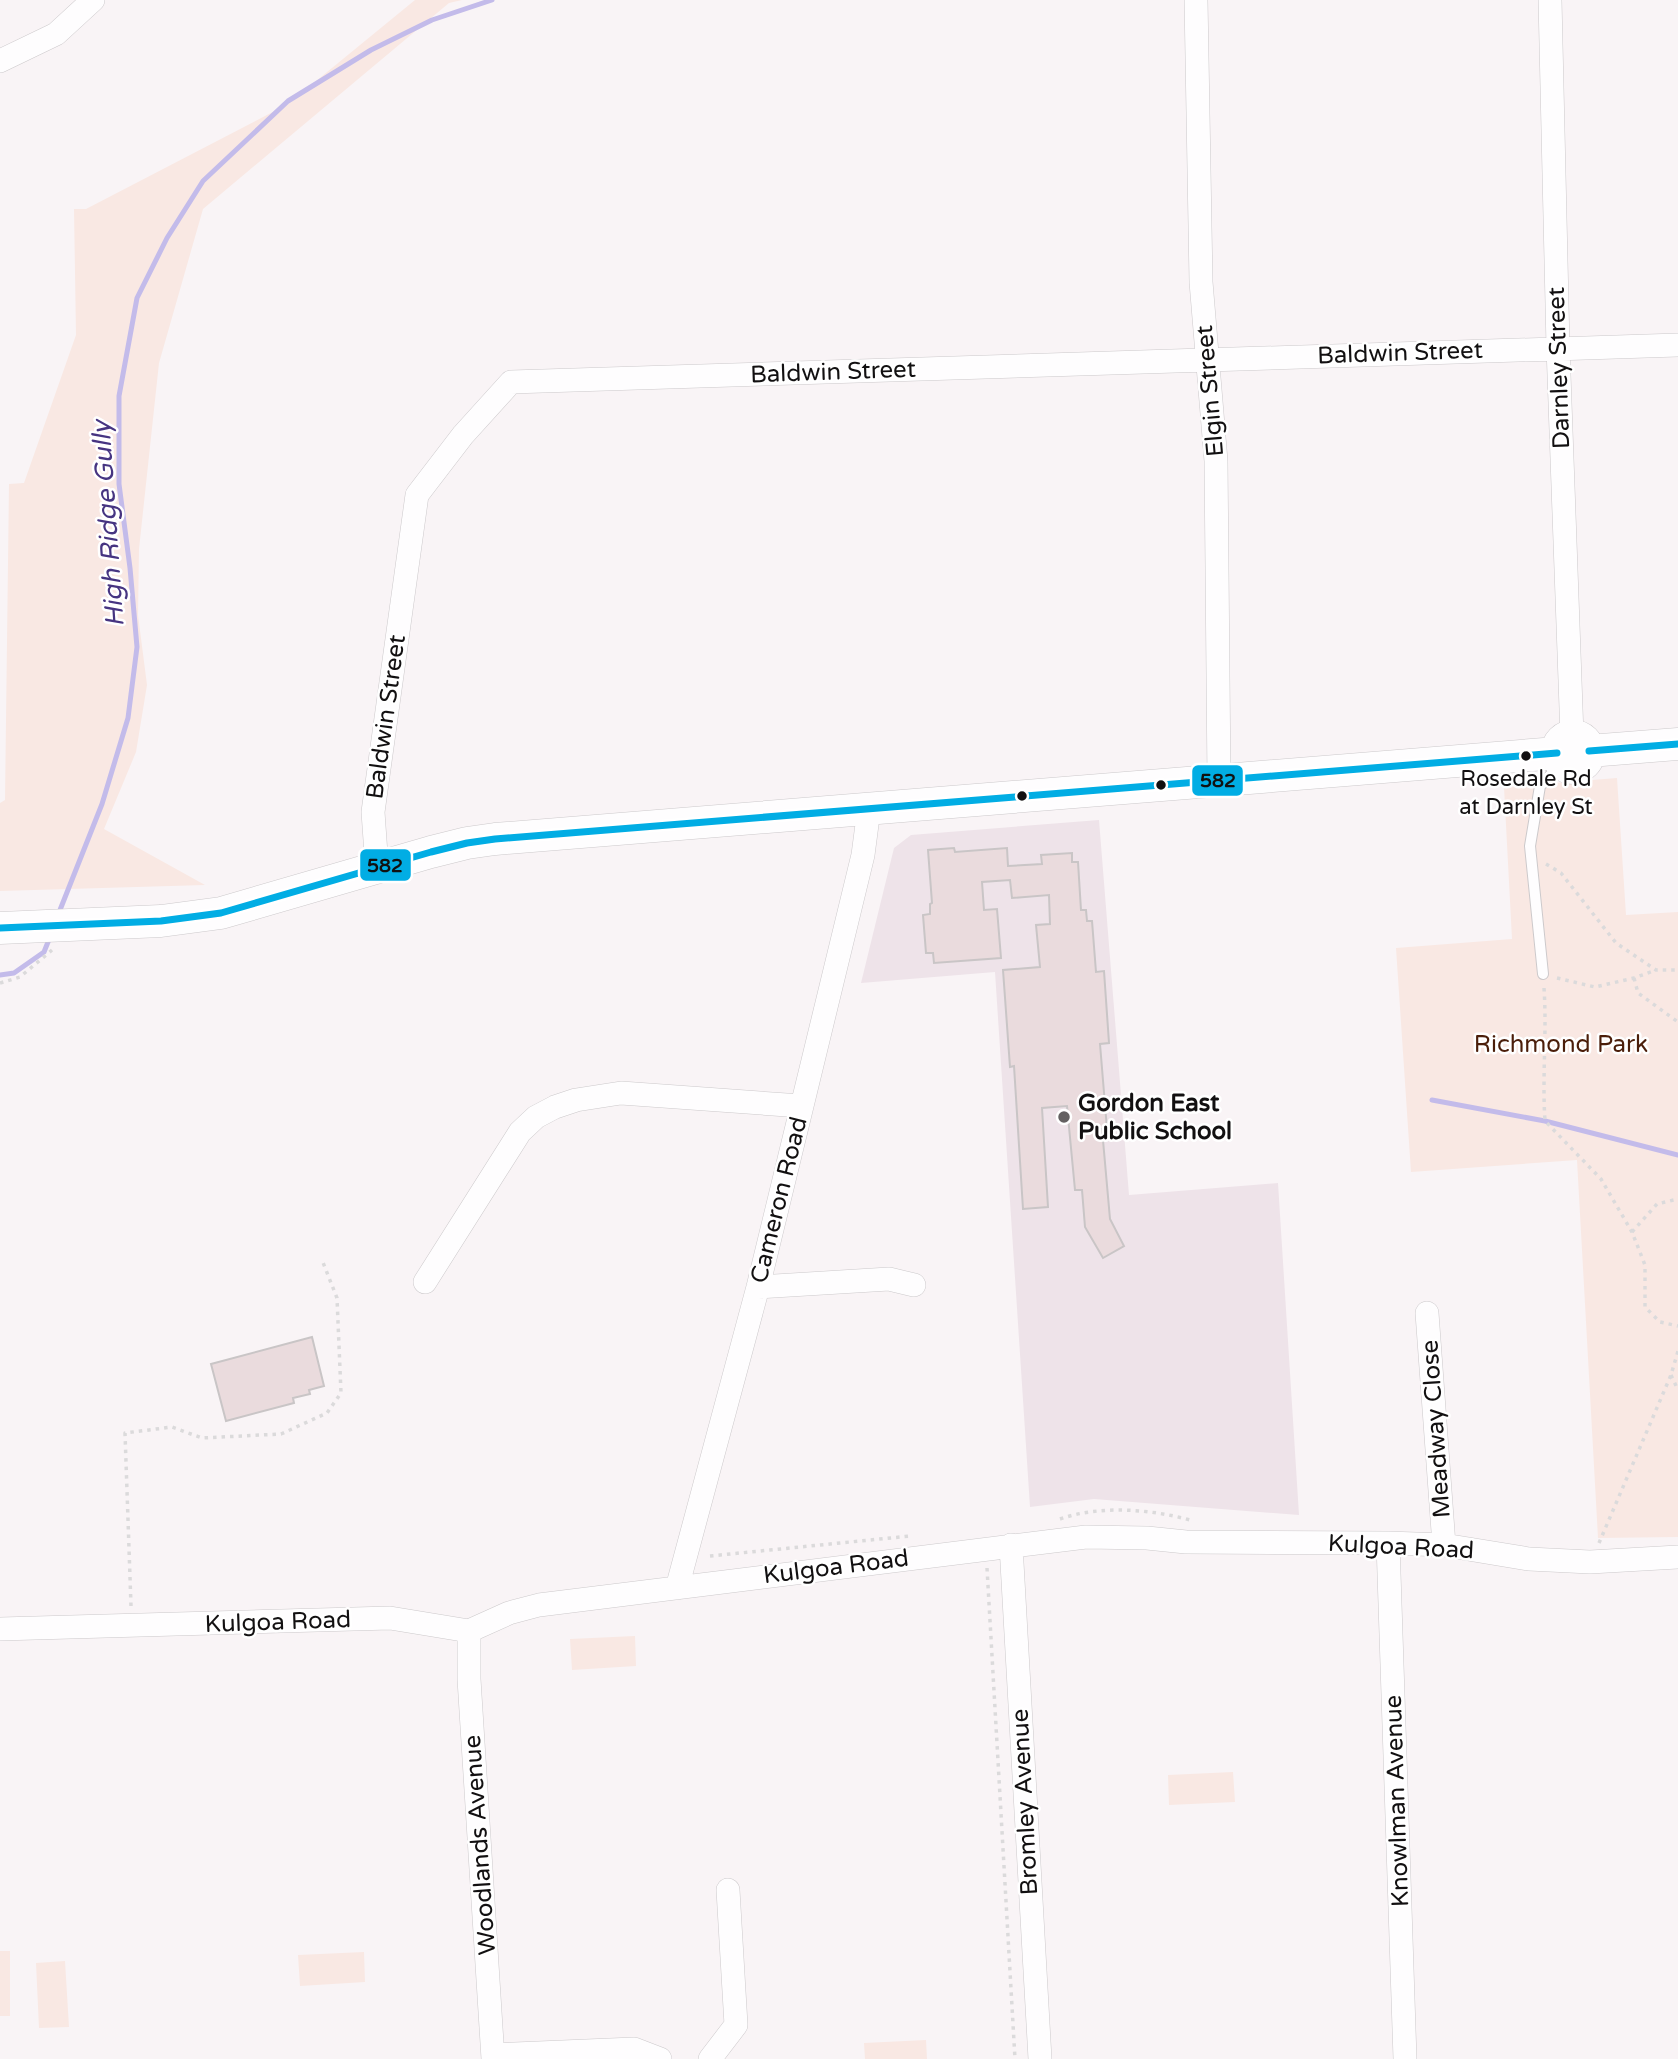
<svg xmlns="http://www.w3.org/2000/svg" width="1678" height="2059" viewBox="0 0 1678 2059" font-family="'Varela Round',sans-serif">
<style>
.built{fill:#eee3e9}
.green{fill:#f9e8e3}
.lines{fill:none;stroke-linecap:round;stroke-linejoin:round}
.stream{stroke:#c3bbea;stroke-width:5}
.building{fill:#eadbdd;stroke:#c9c5c6;stroke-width:2}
.lane-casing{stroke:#ccc9cb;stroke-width:12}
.street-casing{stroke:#ccc9cb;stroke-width:24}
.secondary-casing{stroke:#ccc9cb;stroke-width:33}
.path{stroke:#dbdadb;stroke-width:3.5;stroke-dasharray:3.5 5;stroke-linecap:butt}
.lane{stroke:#fefdfe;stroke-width:10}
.street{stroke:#fefdfe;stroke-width:23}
.secondary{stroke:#fefdfe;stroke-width:32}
.bus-1-casing{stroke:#fff;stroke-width:12}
.bus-1{stroke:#01ade4;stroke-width:7}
.bus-dot{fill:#121011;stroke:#fff;stroke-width:2.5}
.poi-dot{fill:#636061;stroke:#fff;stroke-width:2.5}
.labels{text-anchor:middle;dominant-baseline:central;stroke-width:5;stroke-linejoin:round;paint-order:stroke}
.bus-label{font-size:22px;fill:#121011;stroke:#fff}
.street-label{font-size:24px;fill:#121011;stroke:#fff}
.park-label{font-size:24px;fill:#4b1e0a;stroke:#fff}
.poi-label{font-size:24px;font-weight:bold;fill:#121011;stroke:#fff;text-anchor:start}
.water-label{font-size:26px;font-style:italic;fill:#463481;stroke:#fff}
.line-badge{stroke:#fff;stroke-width:2.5}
.pale-badge-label{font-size:19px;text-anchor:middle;font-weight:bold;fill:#111}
</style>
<rect width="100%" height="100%" fill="#f9f4f6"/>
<path class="built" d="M1099,820l30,375 149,-12 21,332 -205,-16 -64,8 -35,-535 -134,11 33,-135 17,-13z"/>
<path class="green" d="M415,0h47l-13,3 -246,206 -44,154 -20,186 -1,66 9,70 -11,67 -32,77 101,56 -205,6v-88l5,-3 4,-316 15,-1 52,-148 -2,-126h12l202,-105z
M1617,778l9,137 52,-3v625l-80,1 -21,-378 -166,12 -15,-224 116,-9 -8,-152z
M635,1636l1,30 -64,4 -2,-31z
M1233,1772l2,30 -66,3 -1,-30z
M0,1951h10v65h-10z
M364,1952l1,30 -65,4 -2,-31z
M65,1961l4,66 -30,1 -3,-65z
M926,2040l1,19h-62l-1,-16z"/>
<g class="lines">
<path class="stream" d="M58,915l44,-111 26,-86 9,-71 -7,-79 -11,-84v-88l18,-98 30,-60 36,-57 85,-80 83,-51 61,-30 60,-20
M0,975l14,-2 30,-21 6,-15
M1432,1100l113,21 133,34"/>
</g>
<path class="building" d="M954,848l1,4 52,-4 1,18 34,-2 -1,-9 31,-2v9h6l3,48h5l1,11h5l4,51 8,-1 5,72 -9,1 7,85h-5l8,90 14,27 -21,12 -18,-31 -3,-37h-7l-8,-84 -25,2 6,99 -25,2 -9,-143 -4,1 -7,-97 37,-3 -4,-42 14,-1 -1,-29 -37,3 -2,-18 -28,2 2,28 13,-1 4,49 -67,5 -1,-10h-7l-3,-38 7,-1v-10l2,-1 -4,-53z
M312,1337l12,49 -15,4 1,4 -17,4 1,5 -68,18 -15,-57z"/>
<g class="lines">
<g class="lane-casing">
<path id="lane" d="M1543,974l-13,-128 10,-60 21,-22"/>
</g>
<g class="street-casing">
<path id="street" d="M1196,0l5,282 15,179 3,321
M1550,0l8,347 14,389
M0,61l56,-27 37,-34
M377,868l-4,-56 44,-317 46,-60 48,-53 1167,-37
M425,1282l95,-150 16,-15 19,-10 21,-7 45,-7 180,13
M758,1287l131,-8 25,6
M1427,1313l17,232
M1388,1543l17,516
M1011,1545l29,514
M677,1588l81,-301 105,-432 6,-46
M0,1629l390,-11 79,13 40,-18 30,-8 547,-68 61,1 39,4 202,1 56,2 85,14 61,3 88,-5
M469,1631v48l24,380
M493,2055l141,-6 26,10
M710,2059l26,-34 -8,-135"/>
</g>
<g class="secondary-casing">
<path id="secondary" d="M1557 752a16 16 0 1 1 32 0a16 16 0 1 1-32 0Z
M1589,751l89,-7
M0,928l161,-7 60,-8 210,-61 36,-9 28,-4 1062,-86"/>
</g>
<path class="path" d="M1546,864l15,9 55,70 40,27h22
M1557,978l38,9 39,-9 22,-8
M1634,978l4,15 40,29
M0,983l20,-6 32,-27
M1544,988c3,45 -2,89 1,133l56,58 31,53 13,33v42l15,15 18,4
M1632,1232l25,-28 21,-5
M1671,1375l7,15
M1060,1519c40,-14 90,-10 130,1
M1599,1543l72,-168 7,-24
M710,1556l200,-20
M987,1568l28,491
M131,1606l-6,-173 47,-6 30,11 79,-4 46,-21 14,-20 -4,-95 -15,-38"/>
<use href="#lane" class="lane"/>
<use href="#street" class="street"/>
<use href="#secondary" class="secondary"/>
<g class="bus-1-casing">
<path id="bus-1" d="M1589,751l89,-7
M0,928l161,-7 60,-8 210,-61 36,-9 28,-4 1062,-86"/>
</g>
<use href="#bus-1" class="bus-1"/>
</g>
<g class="bus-dot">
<circle cx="1526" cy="756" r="6"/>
<circle cx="1161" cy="785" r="6"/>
<circle cx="1022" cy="796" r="6"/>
</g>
<circle class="poi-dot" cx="1064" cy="1117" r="7"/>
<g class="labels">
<g class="bus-label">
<text x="1526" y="779">Rosedale Rd<tspan x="1526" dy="28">at Darnley St</tspan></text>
</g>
<g class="street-label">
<text transform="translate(1400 353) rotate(-2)">Baldwin Street</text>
<text transform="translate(1559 368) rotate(-92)">Darnley Street</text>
<text transform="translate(833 372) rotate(-2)">Baldwin Street</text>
<text transform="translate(1210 391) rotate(-95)">Elgin Street</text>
<text transform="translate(386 717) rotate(-82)">Baldwin Street</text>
<text transform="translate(779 1200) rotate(-76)">Cameron Road</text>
<text transform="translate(1436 1429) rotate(-94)">Meadway Close</text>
<text transform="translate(1401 1547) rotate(3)">Kulgoa Road</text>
<text transform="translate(836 1567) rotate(-7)">Kulgoa Road</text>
<text transform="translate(278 1622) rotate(-2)">Kulgoa Road</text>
<text transform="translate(1397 1801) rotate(-92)">Knowlman Avenue</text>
<text transform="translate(1025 1802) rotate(-93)">Bromley Avenue</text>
<text transform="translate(480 1845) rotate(-94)">Woodlands Avenue</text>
</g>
<g class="park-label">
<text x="1561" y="1044">Richmond Park</text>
</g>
<g class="poi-label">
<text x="1078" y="1103">Gordon East<tspan x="1078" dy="28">Public School</tspan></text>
</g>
<g class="water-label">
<text transform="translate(108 524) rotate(-94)">High Ridge Gully</text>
</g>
</g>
<g class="line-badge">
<rect x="1191" y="764" width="53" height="33" rx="7" fill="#01ade4"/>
<rect x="359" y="848" width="53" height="34" rx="7" fill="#01ade4"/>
</g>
<g class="pale-badge-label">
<text x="1218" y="787">582</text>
<text x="385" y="872">582</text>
</g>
</svg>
